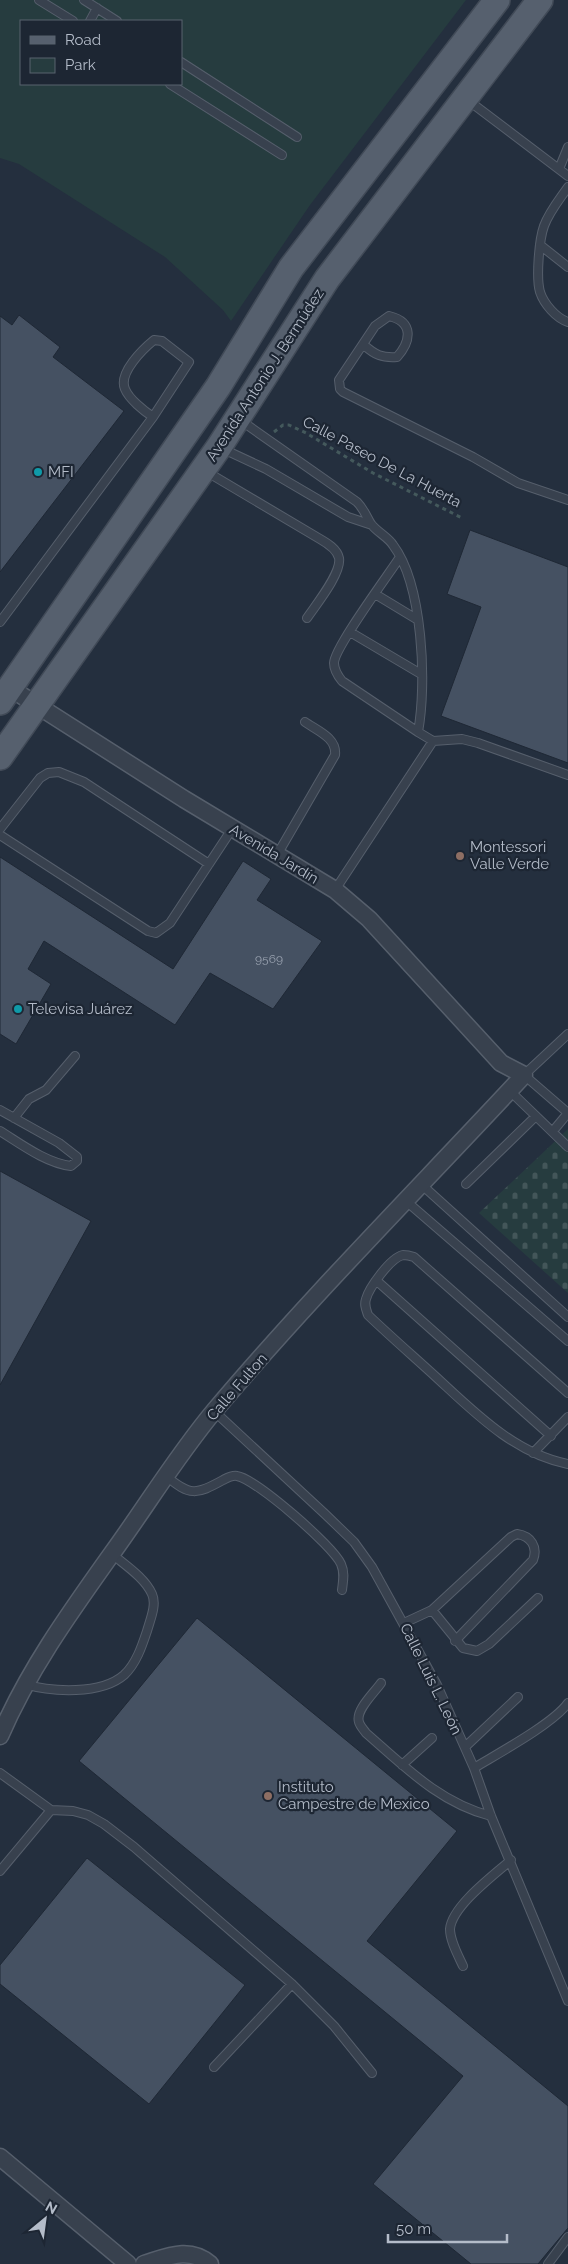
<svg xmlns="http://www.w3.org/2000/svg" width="568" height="2264" viewBox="0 0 568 2264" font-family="Raleway,sans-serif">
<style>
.green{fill:#263c3f;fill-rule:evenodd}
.cemetery{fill:url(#cemetery-stones)}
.building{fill:#455162;stroke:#1f2835}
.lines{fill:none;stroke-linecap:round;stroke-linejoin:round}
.lane-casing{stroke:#565f6c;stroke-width:10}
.street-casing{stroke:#565f6c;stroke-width:19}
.primary-casing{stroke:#414a57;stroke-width:28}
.path{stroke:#44595c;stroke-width:3;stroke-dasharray:4 4;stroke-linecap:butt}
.lane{stroke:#38414e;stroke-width:8}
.street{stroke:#38414e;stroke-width:16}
.primary{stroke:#56606e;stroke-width:25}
.culture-dot{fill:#0f9aa8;stroke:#1d2633;stroke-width:2}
.education-dot{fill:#8d6e63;stroke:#1d2633;stroke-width:2}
.labels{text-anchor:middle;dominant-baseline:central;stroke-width:4.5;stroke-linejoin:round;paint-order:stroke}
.number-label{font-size:12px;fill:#98a1af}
.street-label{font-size:15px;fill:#b4bcc9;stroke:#1d2633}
.poi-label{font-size:15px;fill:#b4bcc9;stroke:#1d2633;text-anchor:start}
</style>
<defs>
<pattern id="cemetery-stones" width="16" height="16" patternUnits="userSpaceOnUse" patternTransform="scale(1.25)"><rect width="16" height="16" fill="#263c3f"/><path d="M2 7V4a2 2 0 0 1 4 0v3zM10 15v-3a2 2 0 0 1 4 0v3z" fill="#435659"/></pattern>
</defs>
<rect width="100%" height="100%" fill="#242f3e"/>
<path class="green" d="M0,0h466l-156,205 -79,116 -8,-11 -58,-53 -146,-93 -19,-6zM21,21h160v63h-160z"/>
<path class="cemetery" d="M568,1129v164l-89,-80z"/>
<path class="building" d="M19,315l41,32 -7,10 71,54 -124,161v-256l12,9z
M470,530l98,37v196l-127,-47 40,-109 -34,-13z
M0,857l173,112 70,-108 28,18 -14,21 65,41 -49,68 -63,-36 -35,52 -131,-84 -16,28 23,15 -35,60 -16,-10z
M0,1171l91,50 -91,164z
M197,1618l260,213 -90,110 201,165v122l-30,36h-67l-98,-80 90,-108 -384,-315z
M87,1858l158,127 -96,119 -149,-120v-19z"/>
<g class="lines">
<g class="lane-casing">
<path id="lane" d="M39,0l34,21
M84,0l33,21
M90,21l7,-13
M181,62l116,75
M170,84l112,71
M469,101l99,75
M559,169l9,-22
M568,187c-9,13 -19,25 -24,39 -5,14 -8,52 -4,66 4,12 16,26 28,30
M540,245l28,22
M364,345c11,10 18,13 33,12 14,-16 17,-35 -8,-41l-14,10 -36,54 1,9 3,3 130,65 45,26 50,17
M240,420l117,82c7,7 9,14 14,22 6,8 17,13 22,21 30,40 34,139 25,187l15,9 29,-2 16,4 90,32
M221,448l45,21 82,48 24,8
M207,472l113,67c7,4 17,10 19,19 3,15 -24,48 -32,60
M400,557c-11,17 -66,91 -66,106 0,7 4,13 8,18l76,51
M375,594l43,26
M0,622l153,-205c-9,-6 -24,-18 -28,-28 -7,-16 18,-40 29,-49l8,1 27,21 -36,55
M350,632l71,42
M0,829l40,-51 8,-5 11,-1 25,10 125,82
M0,835l148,96 8,2 14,-10 62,-94
M277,855l58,-100c2,-17 -17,-24 -30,-33
M335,890l98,-149
M568,1034l-44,41 44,38
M510,1091l58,56
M0,1110l59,33 18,14v4l-6,5c-25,-3 -50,-22 -71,-35
M14,1118l15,-19 17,-9 29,-34
M553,1131l15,-18
M466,1184l70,-68
M422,1185l146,132
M406,1201l162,140
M377,1281l174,155
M568,1393l-154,-136c-3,-1 -8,-2 -11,-2 -13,3 -34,33 -37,44 -2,6 0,10 2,16 22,21 45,41 68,62 38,35 79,77 132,87
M214,1411l111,103 29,28 18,25 65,118 37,83 17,48 77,185
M533,1453l35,-36
M166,1476c24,20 30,19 57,4 4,-2 9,-5 14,-4 19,3 96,70 104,88 4,9 2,17 1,26
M432,1610l31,38 14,3 12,-7 49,-46
M404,1623l28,-13 79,-73 6,-3c14,2 21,13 16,26l-78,81
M381,1683c-6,9 -26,27 -22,39 1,4 5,8 7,11 39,34 74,70 125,83
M24,1684c28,8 77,11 100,-9 12,-11 18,-29 23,-44 3,-11 10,-26 5,-37 -7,-16 -27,-29 -40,-40
M465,1747l53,-50
M402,1765l30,-27
M474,1768c23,-14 79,-44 94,-65
M0,1773l51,37 22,1 15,4 16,9 30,23 158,137 42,42 38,47
M0,1871l51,-61
M463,1966c-5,-11 -13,-25 -13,-37 2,-23 44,-54 61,-69
M214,2067l78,-83
M548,2264l20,-27"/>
</g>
<g class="street-casing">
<path id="street" d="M0,1736c29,-67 71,-125 113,-184 34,-47 65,-98 102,-142 98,-116 206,-224 309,-335l-23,-12 -132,-144 -34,-29 -151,-91 -174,-111
M0,2157l128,107
M144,2264c23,-7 45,-18 66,0"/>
</g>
<g class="primary-casing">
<path id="primary" d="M0,702l218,-315 73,-119 206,-268
M0,757l219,-310 108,-168 213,-279"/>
</g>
<path class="path" d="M274,432l9,-7h6l17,8 67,40 89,45"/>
<use href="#lane" class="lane"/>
<use href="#street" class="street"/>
<use href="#primary" class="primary"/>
</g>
<g class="culture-dot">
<circle cx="38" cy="472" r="5"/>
<circle cx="18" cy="1009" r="5"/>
</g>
<g class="education-dot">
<circle cx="460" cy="856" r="5"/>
<circle cx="268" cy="1796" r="5"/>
</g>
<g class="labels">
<g class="number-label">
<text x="269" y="959">9569</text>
</g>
<g class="street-label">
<text transform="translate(265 375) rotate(-57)">Avenida Antonio J. Bermúdez</text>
<text transform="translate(382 462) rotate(28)">Calle Paseo De La Huerta</text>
<text transform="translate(274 854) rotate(31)">Avenida Jardín</text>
<text transform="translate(237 1387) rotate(-49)">Calle Fulton</text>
<text transform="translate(431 1679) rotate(64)">Calle Luis L. León</text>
</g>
<g class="poi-label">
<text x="48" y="472">MFI</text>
<text x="470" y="847">Montessori<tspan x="470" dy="17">Valle Verde</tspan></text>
<text x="28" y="1009">Televisa Juárez</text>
<text x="278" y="1787">Instituto<tspan x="278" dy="17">Campestre de Mexico</tspan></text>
</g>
</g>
<rect x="20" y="20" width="162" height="65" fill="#1d2633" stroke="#59626f"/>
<rect x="30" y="36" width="25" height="8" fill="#56606e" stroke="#59626f"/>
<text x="65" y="45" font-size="15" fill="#b4bcc9">Road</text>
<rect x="30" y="58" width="25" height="15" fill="#263c3f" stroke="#59626f"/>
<text x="65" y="70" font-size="15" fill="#b4bcc9">Park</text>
<g transform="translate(45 2219) rotate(29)" stroke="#1d2633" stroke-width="4" paint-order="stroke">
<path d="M0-4L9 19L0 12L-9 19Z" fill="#b4bcc9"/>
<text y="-8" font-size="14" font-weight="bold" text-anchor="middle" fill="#b4bcc9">N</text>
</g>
<path d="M388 2234v8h119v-8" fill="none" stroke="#b4bcc9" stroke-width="2.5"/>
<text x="396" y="2234" font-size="15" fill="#b4bcc9" stroke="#1d2633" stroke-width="4" paint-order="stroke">50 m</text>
</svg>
